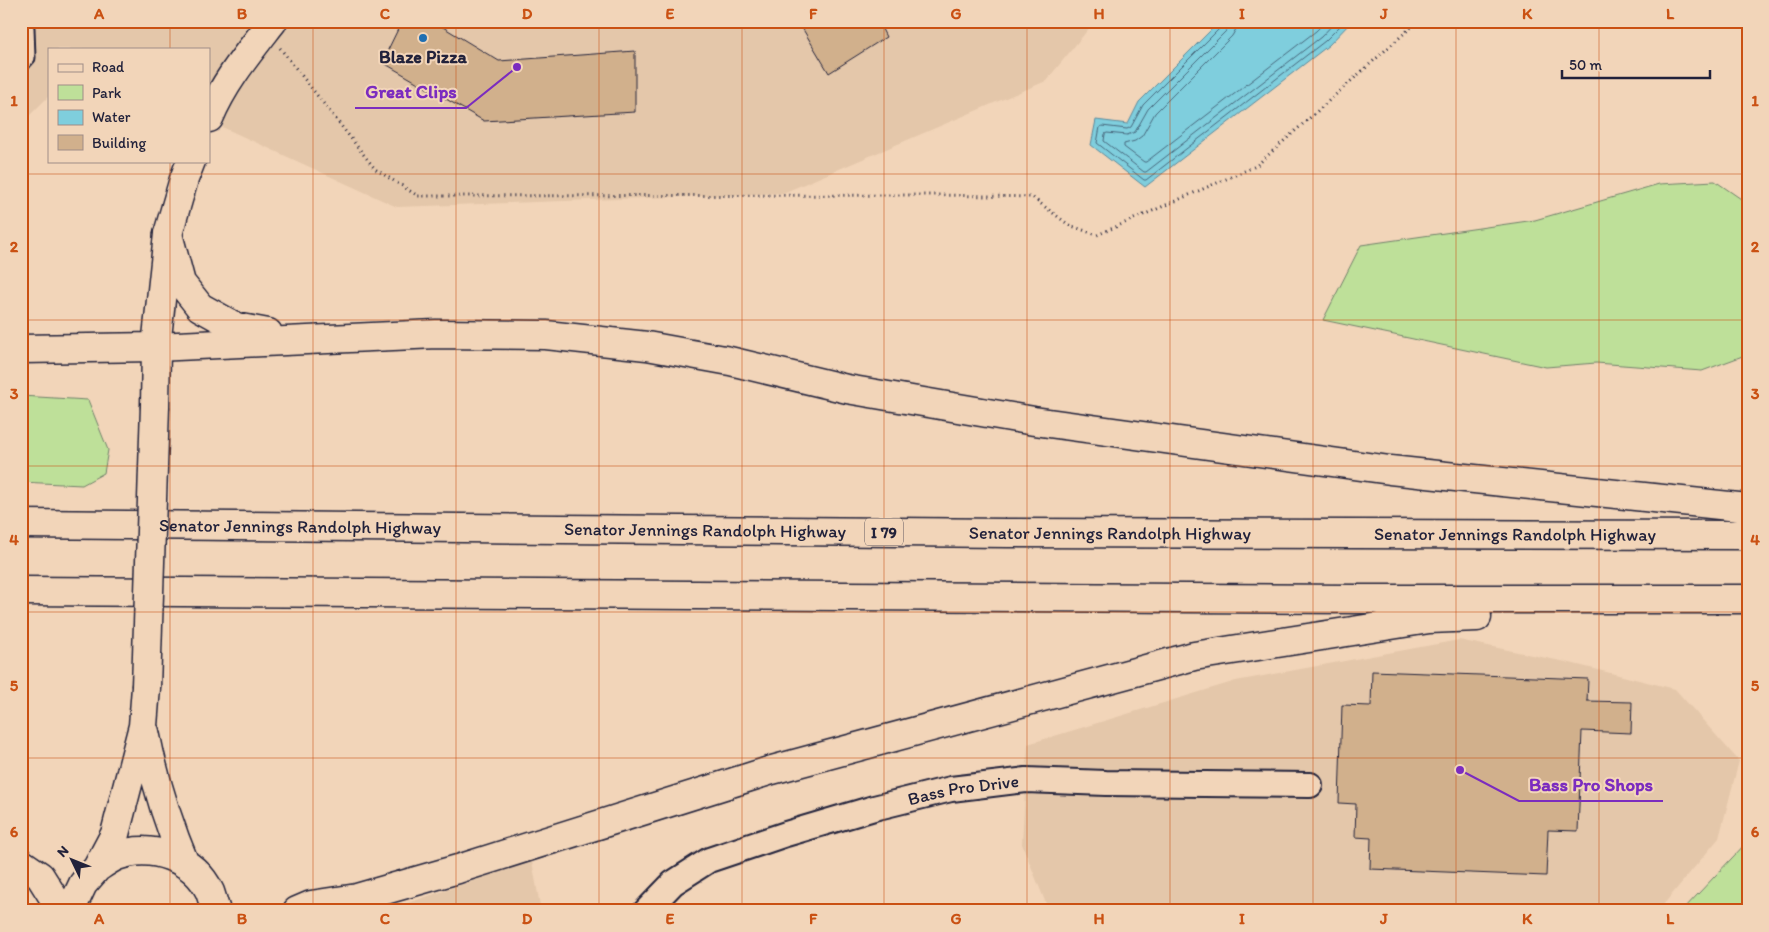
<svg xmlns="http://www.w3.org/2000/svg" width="1769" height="932" viewBox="0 0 1769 932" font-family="Itim,sans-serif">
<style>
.built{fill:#e4c7aa}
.green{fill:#bee099;stroke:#70816a}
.water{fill:#7fcedd;stroke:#5a899c}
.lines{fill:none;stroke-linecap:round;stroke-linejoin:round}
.shore{stroke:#47677c;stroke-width:1}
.building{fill:#d1b08c;stroke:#22223b}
.service-casing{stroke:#22223b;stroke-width:15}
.minor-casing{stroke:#22223b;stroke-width:28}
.tertiary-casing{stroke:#22223b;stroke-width:31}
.motorway-casing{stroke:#22223b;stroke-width:31}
.path{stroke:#22223b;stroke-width:3;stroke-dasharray:1 4;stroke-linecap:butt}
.service{stroke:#f2d5b9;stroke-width:11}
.minor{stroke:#f2d5b9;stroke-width:24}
.tertiary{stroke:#f2d5b9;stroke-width:28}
.motorway{stroke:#f2d5b9;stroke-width:28}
.tertiary-bridge-casing{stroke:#22223b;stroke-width:31;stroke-linecap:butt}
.tertiary-bridge{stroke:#f2d5b9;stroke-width:28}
.grid{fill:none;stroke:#ca5113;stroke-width:1;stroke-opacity:0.55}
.poi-dot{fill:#1f6fb2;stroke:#f2d5b9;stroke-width:2}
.labels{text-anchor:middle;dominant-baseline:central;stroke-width:4;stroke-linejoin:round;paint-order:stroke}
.shield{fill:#f2d5b9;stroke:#605861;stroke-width:1}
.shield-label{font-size:16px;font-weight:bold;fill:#22223b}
.poi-label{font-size:18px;font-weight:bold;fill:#22223b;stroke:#f2d5b9}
.street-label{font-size:18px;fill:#22223b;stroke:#f2d5b9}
.leader{fill:none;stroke:#7b2cbf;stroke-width:2}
.callout-dot{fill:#7b2cbf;stroke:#f2d5b9;stroke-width:2}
.callout-label{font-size:19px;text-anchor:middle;font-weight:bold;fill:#7b2cbf;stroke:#f2d5b9;stroke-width:4;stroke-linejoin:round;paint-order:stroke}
.neatline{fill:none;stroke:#ca5113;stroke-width:2}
.grid-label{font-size:16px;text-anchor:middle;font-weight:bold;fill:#ca5113}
</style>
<rect width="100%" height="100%" fill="#f2d5b9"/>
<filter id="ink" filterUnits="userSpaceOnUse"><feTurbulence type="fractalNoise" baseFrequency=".02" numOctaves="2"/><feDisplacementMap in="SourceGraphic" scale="10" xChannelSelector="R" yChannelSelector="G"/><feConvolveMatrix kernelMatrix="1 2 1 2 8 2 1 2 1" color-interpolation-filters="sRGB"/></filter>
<g filter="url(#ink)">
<path class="built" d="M21,21h1074l-49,60 -263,112 -386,14 -188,-86v-72h-160v47l-28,28z
M1459,640l107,22 109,27 64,72 -20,77 -61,73h-609l-27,-67 6,-100 208,-63z
M532,861l9,50h-157z"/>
<path class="green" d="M1715,181l29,20 4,5v148l-46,17 -106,-8 -50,4 -223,-47 38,-75 174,-25 124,-36z
M21,396l67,4 20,50 -4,23 -22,12 -61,-3z
M1748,841v70h-66z"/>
<path class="water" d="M1220,21h132l-23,24 -184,142 -54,-42 5,-25 32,4 11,-22z"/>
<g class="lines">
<path class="shore" d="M1223,21l-2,6 -78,78 -12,22 -4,2 -25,-3 -2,1 -3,16 47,37h2l179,-139 20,-20
M1229,21l-3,10 -78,78 -13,23 -8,3 -20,-2 -2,1 -1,7 40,31h2l175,-135 15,-16
M1237,21l-1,8 -4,7 -77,77 -13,23 -7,5 -11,3v3l20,15h2l170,-131 10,-10"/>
</g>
<path class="building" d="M402,21h31l66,40 136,-10v61l-151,9 -102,-59z
M798,21h80l8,16 -57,36z
M1372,671l216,8 -1,22 45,1 -1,31 -49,-2 -4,100 -30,-1 -2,46 -176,-7 1,-31 -16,-1 1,-33 -17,-1 3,-98 29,1z"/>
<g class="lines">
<g class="service-casing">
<path id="service" d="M21,22l7,6 1,30 -8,9"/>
</g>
<g class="minor-casing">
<g id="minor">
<path id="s1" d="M646,911l27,-28 36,-23 77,-26 88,-26 77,-19 75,-9 80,3 204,2"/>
</g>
</g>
<g class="tertiary-casing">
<path id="tertiary" d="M209,118c15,-36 40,-66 64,-97
M155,406l1,-59 12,-113 16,-55 7,-18
M145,732c9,46 22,89 40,132
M97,868c6,-4 13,-9 20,-12 34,-13 77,2 93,36 2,6 4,13 6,19
M73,911l1,-8 9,-19 14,-16 18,-34 28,-108 3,-39"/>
</g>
<g class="motorway-casing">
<g id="motorway">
<path d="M168,234l13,49 19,24 36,20 32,6"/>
<path d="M21,349l135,-2 280,-13 110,1 101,11 83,15 117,28 187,32 356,49 358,38"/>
<path id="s2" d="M21,524l987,9 740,2"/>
<path d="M21,591l1339,8h388"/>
<path d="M21,863l19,13 22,35"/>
<path d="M297,911l14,-6 46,-7 101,-29 314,-99 422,-114 235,-37 48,-2"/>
</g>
</g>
<path class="path" d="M280,48l95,121 43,27 521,-1 93,2 37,28 28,10 159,-69 162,-145"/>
<use href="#service" class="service"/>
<use href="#minor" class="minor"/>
<use href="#tertiary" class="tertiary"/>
<use href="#motorway" class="motorway"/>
<g class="tertiary-bridge-casing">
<path id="tertiary-bridge" d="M146,687l9,-281"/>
</g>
<use href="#tertiary-bridge" class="tertiary-bridge"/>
</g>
</g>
<path class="grid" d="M170,21v28M313,21v890M456,21v890M599,21v890M742,21v890M884,21v890M1027,21v890M1170,21v890M1313,21v890M1456,21v890M1599,21v890M170,161v750M21,174h1727M21,320h1727M21,466h1727M21,612h1727M21,758h1727"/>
<circle class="poi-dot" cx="423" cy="38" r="5"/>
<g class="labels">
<rect class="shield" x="865" y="518.5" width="38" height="27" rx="4"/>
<g class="shield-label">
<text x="884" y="532">I 79</text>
</g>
<g class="poi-label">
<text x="423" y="57">Blaze Pizza</text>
</g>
<g class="street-label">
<text stroke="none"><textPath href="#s2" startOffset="279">Senator Jennings Randolph Highway</textPath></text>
<text stroke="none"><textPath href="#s2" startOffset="684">Senator Jennings Randolph Highway</textPath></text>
<text stroke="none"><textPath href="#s2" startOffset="1089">Senator Jennings Randolph Highway</textPath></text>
<text stroke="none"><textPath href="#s2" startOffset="1494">Senator Jennings Randolph Highway</textPath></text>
<text stroke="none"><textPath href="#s1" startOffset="346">Bass Pro Drive</textPath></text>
</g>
</g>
<path class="leader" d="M517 67L466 108H355M1460 770L1519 801H1663"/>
<g class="callout-dot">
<circle cx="517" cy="67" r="5"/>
<circle cx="1460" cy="770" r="5"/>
</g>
<g class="callout-label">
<text x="411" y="98">Great Clips</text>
<text x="1591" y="791">Bass Pro Shops</text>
</g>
<rect width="1769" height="932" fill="none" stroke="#f2d5b9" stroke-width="55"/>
<rect x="48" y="48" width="162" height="115" fill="#f2d5b9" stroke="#9f8d87"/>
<rect x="58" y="64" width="25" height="8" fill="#f2d5b9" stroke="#9f8d87"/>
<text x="92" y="72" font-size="15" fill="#22223b">Road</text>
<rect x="58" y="85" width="25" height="15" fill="#bee099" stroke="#9f8d87"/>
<text x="92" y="98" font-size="15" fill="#22223b">Park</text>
<rect x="58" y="110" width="25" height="15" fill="#7fcedd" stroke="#9f8d87"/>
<text x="92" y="122" font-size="15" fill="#22223b">Water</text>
<rect x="58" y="135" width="25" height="15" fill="#d1b08c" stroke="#9f8d87"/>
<text x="92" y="148" font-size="15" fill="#22223b">Building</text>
<g transform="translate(72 860) rotate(313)" stroke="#f2d5b9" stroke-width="4" paint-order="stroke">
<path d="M0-4L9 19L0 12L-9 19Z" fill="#22223b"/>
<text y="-8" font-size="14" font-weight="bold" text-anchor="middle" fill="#22223b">N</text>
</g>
<path d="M1562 70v8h148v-8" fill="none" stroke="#22223b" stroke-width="2.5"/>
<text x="1569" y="70" font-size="15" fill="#22223b" stroke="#f2d5b9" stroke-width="4" paint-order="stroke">50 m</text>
<rect x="28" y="28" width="1714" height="876" class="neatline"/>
<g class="grid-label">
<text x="99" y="19">A</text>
<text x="242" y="19">B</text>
<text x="385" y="19">C</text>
<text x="527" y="19">D</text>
<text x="670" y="19">E</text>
<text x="813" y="19">F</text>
<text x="956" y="19">G</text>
<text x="1099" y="19">H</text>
<text x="1242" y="19">I</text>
<text x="1384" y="19">J</text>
<text x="1527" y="19">K</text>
<text x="1670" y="19">L</text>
<text x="14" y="106">1</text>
<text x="1755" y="106">1</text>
<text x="14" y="252">2</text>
<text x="1755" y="252">2</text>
<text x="14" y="399">3</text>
<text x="1755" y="399">3</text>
<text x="14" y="545">4</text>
<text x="1755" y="545">4</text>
<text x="14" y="691">5</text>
<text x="1755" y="691">5</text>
<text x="14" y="837">6</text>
<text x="1755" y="837">6</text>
<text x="99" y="924">A</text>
<text x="242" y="924">B</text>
<text x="385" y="924">C</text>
<text x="527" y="924">D</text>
<text x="670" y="924">E</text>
<text x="813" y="924">F</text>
<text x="956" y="924">G</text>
<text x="1099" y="924">H</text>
<text x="1242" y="924">I</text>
<text x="1384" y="924">J</text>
<text x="1527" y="924">K</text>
<text x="1670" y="924">L</text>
</g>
</svg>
